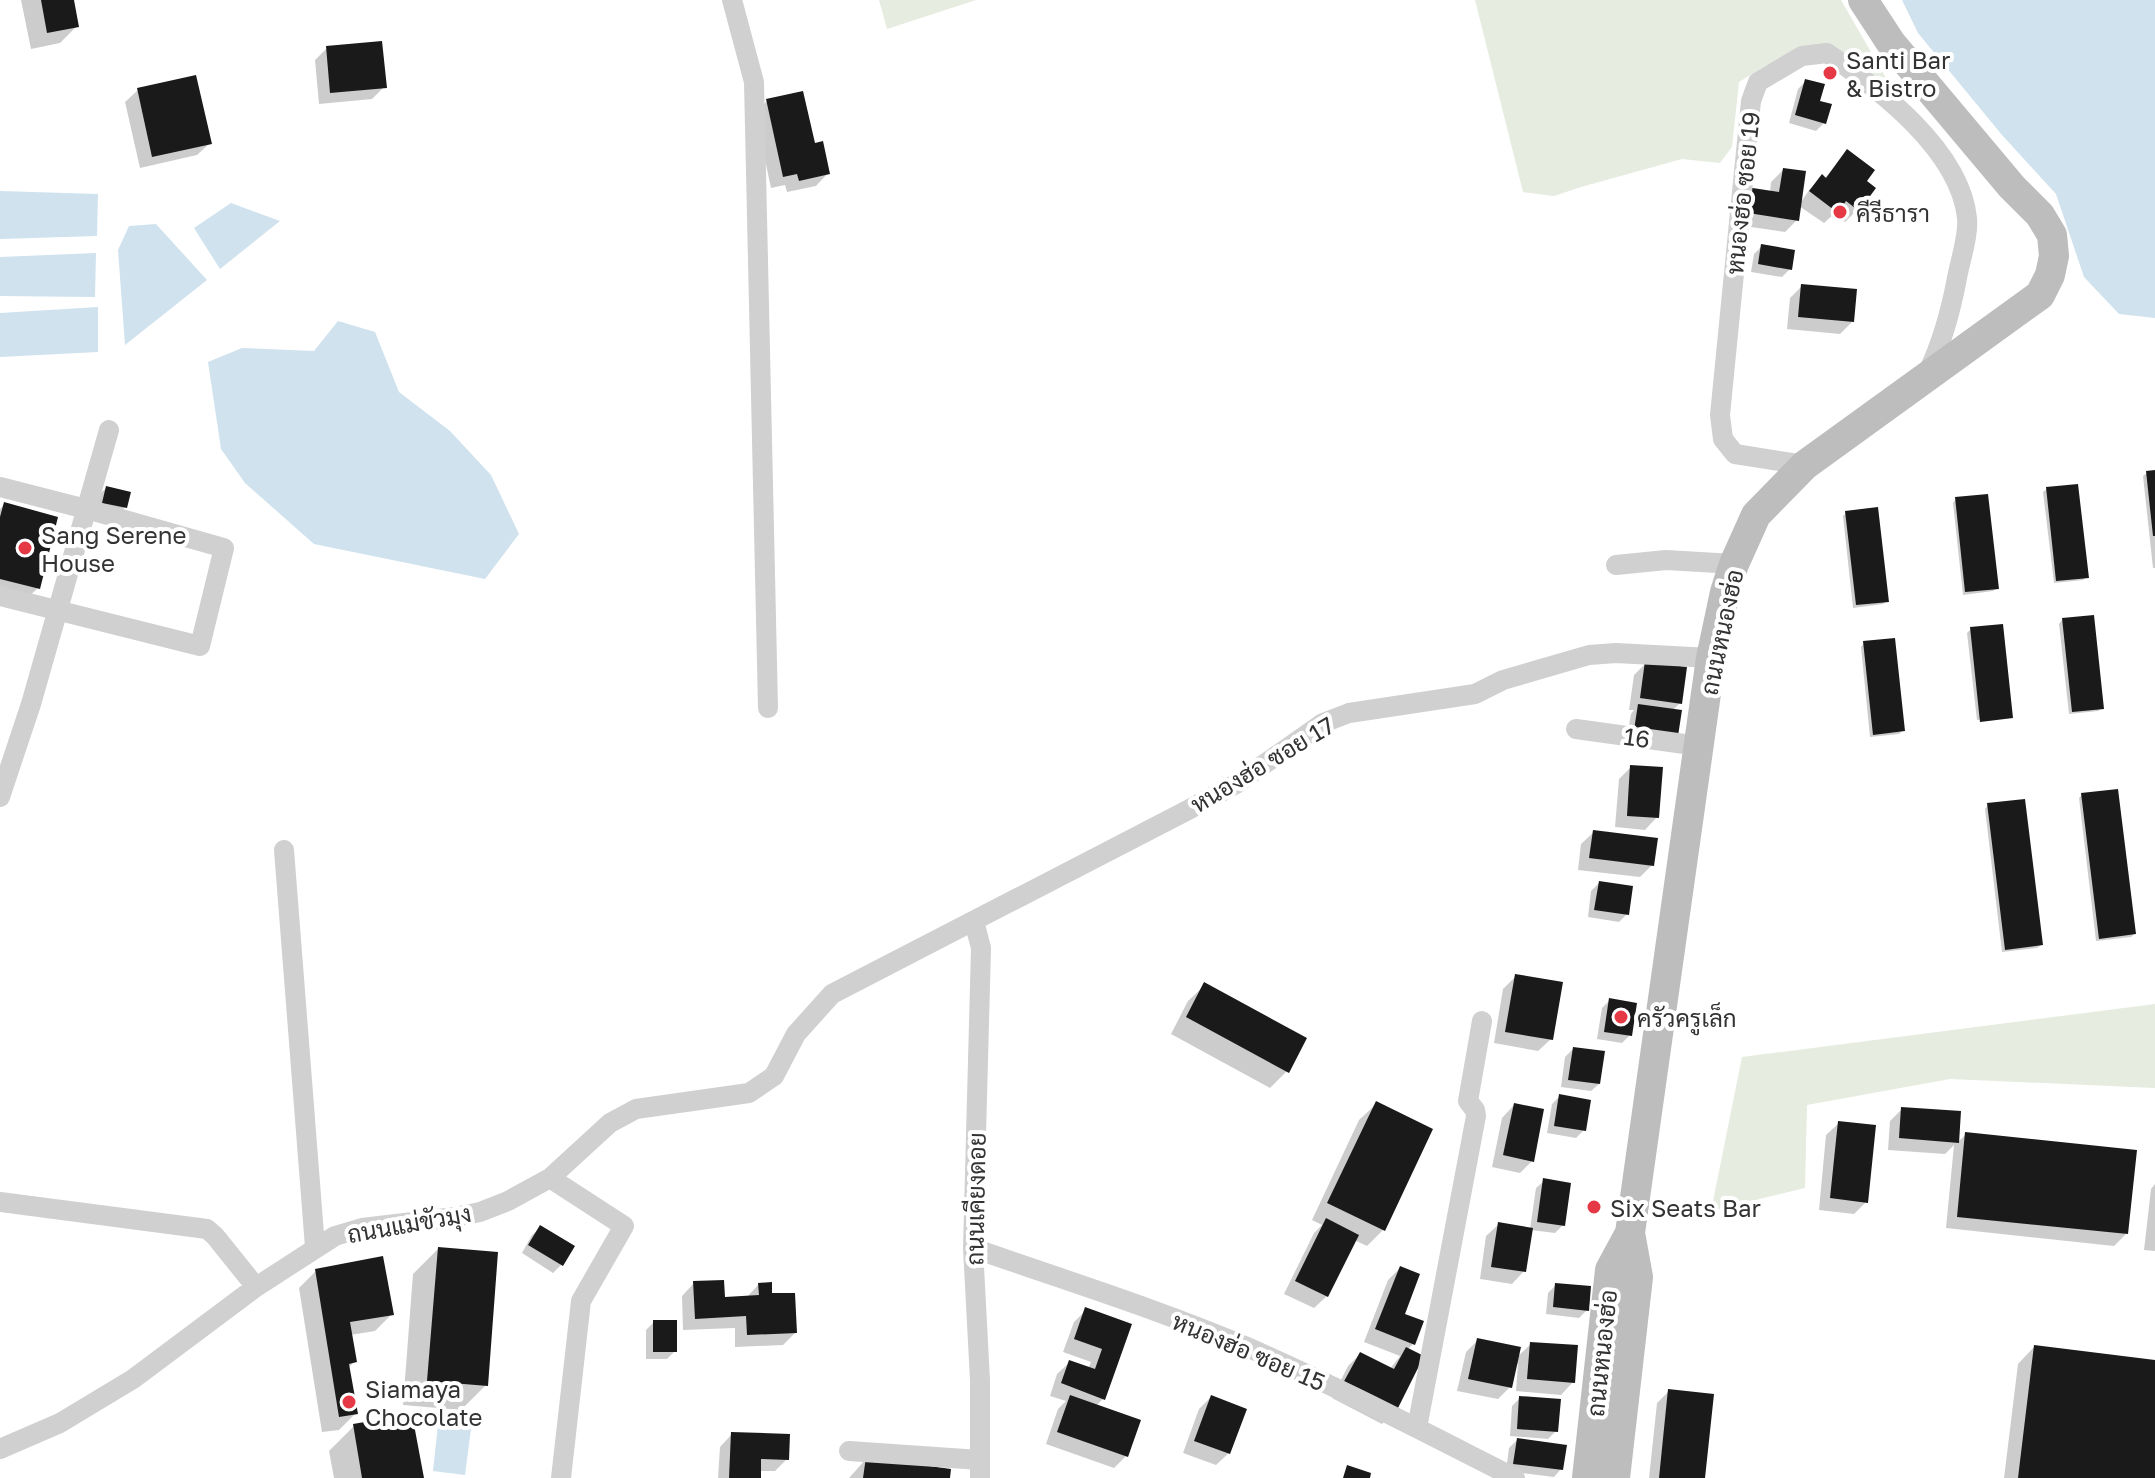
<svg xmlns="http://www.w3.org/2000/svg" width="2155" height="1478" viewBox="0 0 2155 1478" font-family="'Golos Text',Sarabun,sans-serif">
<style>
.green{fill:#e6ecdf}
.water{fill:#cfe2ee}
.shadow{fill:#0003}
.building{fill:#1a1a1a}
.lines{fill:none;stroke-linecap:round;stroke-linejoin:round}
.street{stroke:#d0d0d0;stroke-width:20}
.secondary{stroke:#bdbdbd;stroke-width:30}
.poi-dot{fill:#e63946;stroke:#fff;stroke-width:3}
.labels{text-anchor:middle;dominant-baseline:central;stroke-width:8;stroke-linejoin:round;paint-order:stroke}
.poi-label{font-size:24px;fill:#333;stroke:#fff;text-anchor:start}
.street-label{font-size:24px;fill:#333;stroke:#fff}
</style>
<rect width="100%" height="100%" fill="#fff"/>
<path class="green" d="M879,0h97l-89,29z
M1475,0h366l45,78 -75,-18 -44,5 -28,17 -7,65 -12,16 -38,-4 -101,28 -27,9 -31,-4z
M2155,1004v84l-205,-9 -143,26 -2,83 -94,23 31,-154z"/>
<path class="water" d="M1902,0h253v318l-36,-4 -35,-37 -28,-83 -54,-59 -84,-102z
M0,191l98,3 -1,42 -97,3z
M231,203l49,18 -60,48 -26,-41z
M156,224l51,56 -82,65 -7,-95 11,-24z
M96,253l-1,44 -95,-1v-39z
M98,307v45l-98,5v-44z
M338,321l37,11 24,60 51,39 41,44 28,59 -34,45 -171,-35 -69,-61 -24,-34 -13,-87 34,-14 72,3z
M438,1425l33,4 -6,46 -32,-4z"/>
<path class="shadow" d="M21,0h51l5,26 -17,17 -29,6z
M327,48l57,39 -12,12 -53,5 -4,-44z
M1806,81l12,21 6,21 -8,8 -27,-8 9,-34z
M138,90l72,53 -13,12 -57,13 -15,-66z
M767,101l46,44 15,28 -12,13 -29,6 -2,-7 -14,3 -16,-75z
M1847,152l17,29 9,7 -16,22 -12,12 -11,-8 -10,9 -25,-17 -2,14 -12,12 -54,-8 39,-31 1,-11 12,-12 17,33 10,-14 12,-12 2,2z
M1762,246l28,23 -8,8 -31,-5 3,-18z
M1802,286l50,36 -12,12 -53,-5 3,-31z
M2155,472v96h-2l-10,-92 4,-3z
M106,488l19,19 -7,8 -23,-4 3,-15z
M2047,489l39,88 -3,3 -29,3 -11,-91z
M1956,499l41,89 -4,3 -30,4 -10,-92z
M4,505l34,83 -13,12 -25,-6v-85z
M1846,513l41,88 -4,3 -30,4 -10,-92z
M2062,620l40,88 -4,3 -29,3 -10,-90z
M1971,629l39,87 -33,4 -10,-87z
M1864,643l39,87 -4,4 -29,3 -9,-90z
M1646,663l34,40 -8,8 -45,26 4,-23 3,-4h-5l5,-35z
M1631,767l26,50 -12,13 -30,-3 4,-48z
M2082,795l52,139 -3,3 -35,4 -17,-143z
M1988,805l53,140 -4,3 -35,4 -17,-143z
M1594,832l58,33 -12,12 -62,-7 3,-26z
M1599,883l28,31 -8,8 -31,-5 3,-26z
M1516,976l35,63 -13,12 -44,-8 9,-54z
M1205,985l82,86 -17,17 -99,-54 17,-33z
M1610,1000l20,35 -8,8 -25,-4 5,-31z
M1573,1049l26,35 -8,7 -30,-4 4,-30z
M1559,1097l25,33 -8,8 -29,-5 5,-29z
M1376,1104l7,126 -16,16 -13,-6 -27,56 -13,12 -30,-14 30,-61 8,-8 -10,-5 47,-100z
M1514,1105l18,56 -12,12 -28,-6 10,-49z
M1902,1109l57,4 -2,30 9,-9 160,100 -12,12 -168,-18 8,-83 -9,9 -57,-4 2,-29z
M1839,1123l27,79 -12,12 -35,-4 7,-75z
M1544,1181l19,44 -8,8 -24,-3 -7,41 -12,13 -32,-5 6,-43 13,-12 31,5 6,-41z
M2155,1184v67l-11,-1 7,-61z
M540,1228l21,37 -8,8 -31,-20 10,-18z
M438,1249l48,136 -25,25 -58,-5 10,-131z
M1400,1268l2,47 11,29 -6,6 -13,61 -12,13 -50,-26 16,-32 12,-12 30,15 10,-13 -36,-14 24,-62z
M316,1271l76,43 -17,17 -25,4 4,27 -6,6 8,45 -17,17 -17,2 -23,-144z
M694,1283l29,16 23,-1 13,-14 11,12 25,37 -12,12 -48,2v-19l-52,2 -1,-34z
M1556,1285l31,25 -8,8 -33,-4 2,-21z
M1086,1310l44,15 -26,73 -8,8 30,50 -12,12 -68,-24 12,-35 8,-8 -16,-5 7,-22 13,-12 18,7 3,-7 -28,-10 11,-30z
M654,1322l21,29 -8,8h-21v-29z
M1478,1340l38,18 15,-14 42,38 -12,13 -45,-4 2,-27 -3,-1 -5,24 -12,12 -41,-8 9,-39z
M2034,1347l121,15v116h-151l14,-114z
M1669,1391l34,87h-54l8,-75z
M1211,1397l18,56 -13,12 -33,-12 16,-44z
M1520,1398l36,33 -8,8 -38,-3 2,-30z
M354,1426l68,52h-88l-5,-27z
M732,1434l55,25 -12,12h-16v7h-41l2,-31z
M1517,1440l44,29 -7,8 -48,-6 3,-23z
M866,1459l82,19h-99z"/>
<path class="building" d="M41,0h33l5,27 -32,6z
M382,41l5,47 -57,5 -4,-47z
M196,75l16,69 -60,13 -15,-69z
M1805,79l20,5 -5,17 12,3 -6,20 -31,-9z
M803,91l12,52 8,-2 7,33 -31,7 -2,-7 -14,3 -17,-78z
M1847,149l28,21 -8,11 9,7 -17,23 -13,-10 -8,12 -29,-22 13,-17 4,4z
M1783,168l23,3 -7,50 -57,-9 4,-25 33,5z
M1761,244l34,6 -3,20 -34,-6z
M1801,284l56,5 -3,33 -56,-5z
M2155,470v66h-2l-7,-65z
M2078,484l11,94 -33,3 -10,-94z
M106,486l25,6 -4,16 -25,-5z
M1988,494l11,95 -34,3 -10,-95z
M4,502l54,15 -18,72 -40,-10v-62z
M1878,507l11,95 -33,3 -11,-94z
M2094,615l10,94 -32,3 -10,-94z
M2003,624l10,94 -33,4 -10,-95z
M1895,638l10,93 -32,4 -10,-94z
M1645,661l42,6 -5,37 -42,-6z
M1638,704l44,6 -4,26 -44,-6z
M1630,765l33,2 -4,51 -32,-2z
M2118,789l18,145 -37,5 -18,-146z
M2025,799l18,146 -38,5 -18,-147z
M1593,830l65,8 -4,28 -65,-8z
M1599,881l34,5 -4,29 -35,-5z
M1515,974l48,8 -10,58 -48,-8z
M1204,982l103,56 -18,35 -103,-56z
M1609,998l28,5 -5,33 -28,-4z
M1573,1047l32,4 -5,33 -32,-4z
M1559,1094l32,6 -5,31 -32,-5z
M1376,1101l57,28 -48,102 -58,-28z
M1514,1103l30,6 -10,53 -31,-7z
M1901,1107l60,4 -2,32 -60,-5z
M1838,1121l38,4 -8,78 -38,-5z
M1965,1132l172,18 -9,84 -171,-17z
M1543,1178l28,5 -6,43 -28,-4z
M1326,1218l33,17 -31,62 -33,-16z
M1498,1222l35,6 -7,44 -35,-5z
M540,1225l35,21 -12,20 -35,-21z
M438,1247l60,5 -10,134 -61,-5z
M383,1256l11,59 -44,7 7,40 -8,2 9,50 -19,3 -24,-148z
M1400,1266l20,8 -15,40 19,7 -9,24 -40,-16z
M724,1280l1,17 34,-2 -1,-12 14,-1v11h23l2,40 -50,2 -1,-19 -51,3 -2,-38z
M1555,1283l36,3 -2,25 -36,-4z
M1085,1307l47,17 -27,76 -44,-17 8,-23 26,9 7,-20 -28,-10z
M653,1320h24v32h-24z
M1477,1338l44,9 -9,41 -44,-9z
M1530,1342l48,3 -3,38 -48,-4z
M2034,1345l121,15v118h-137z
M1406,1347l18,9 -28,56 -54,-27 18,-33 34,17z
M1668,1389l46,5 -9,84h-46z
M1070,1395l71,25 -13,37 -71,-25z
M1211,1395l36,14 -17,45 -36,-13z
M1519,1396l42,3 -3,33 -41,-3z
M412,1414l12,64h-62l-9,-54z
M731,1432l59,2 -1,26 -28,-1v19h-32z
M1517,1438l50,7 -4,25 -50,-6z
M866,1457l85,12 -1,9h-87z
M1347,1465l24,8 -1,5h-27z"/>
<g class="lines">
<path class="street" d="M732,0l22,82 14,626
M1805,465l-70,-11 -12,-15 -3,-24 31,-314 7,-19 44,-26 25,-3c52,36 133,97 140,165 2,17 -7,43 -10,60 -6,32 -15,65 -29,94
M0,487l86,22 138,39 -24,98 -200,-50
M1616,565l50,-5 68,4
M1576,729l123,17
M0,797l31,-93 78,-274
M284,850l31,397
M974,921l7,27 -8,300 7,132v98
M550,1178l74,48 -43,75 -20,177
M0,1202l207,27 8,7 41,51
M973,1248c91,32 185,61 274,99 91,40 179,86 268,131
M1417,1428l59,-312 -1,-6 -7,-9 14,-80
M0,1449l60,-26 73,-44 123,-92 79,-51 27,-8 93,-11 25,-5 28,-11 42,-23 60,-55 26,-14 113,-16 25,-17 22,-42 36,-40 356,-184 48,-26 87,-61 26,-10 126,-19 28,-14 86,-25 27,-2 95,5
M849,1451l131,9"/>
<path class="secondary" d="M1587,1478l23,-208 20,-37
M1615,1478l23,-201 -8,-44 81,-575 14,-66 9,-28 22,-49 49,-50 235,-170 10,-20 4,-19 -2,-21 -12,-20 -28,-28 -121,-144 -28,-43"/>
</g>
<g class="poi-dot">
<circle cx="1830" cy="73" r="8"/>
<circle cx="1840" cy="212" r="8"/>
<circle cx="25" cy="548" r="8"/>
<circle cx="1621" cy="1017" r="8"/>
<circle cx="1594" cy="1207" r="8"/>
<circle cx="349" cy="1402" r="8"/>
</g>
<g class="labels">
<g class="poi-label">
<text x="1846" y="59">Santi Bar<tspan x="1846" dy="28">&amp; Bistro</tspan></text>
<text x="1856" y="212">คีรีธารา</text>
<text x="41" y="534">Sang Serene<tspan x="41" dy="28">House</tspan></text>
<text x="1637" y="1017">ครัวครูเล็ก</text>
<text x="1610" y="1207">Six Seats Bar</text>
<text x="365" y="1388">Siamaya<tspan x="365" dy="28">Chocolate</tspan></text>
</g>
<g class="street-label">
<text transform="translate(1742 193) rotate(-84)">หนองฮ่อ ซอย 19</text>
<text transform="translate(1721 632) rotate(-78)">ถนนหนองฮ่อ</text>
<text transform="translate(1637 737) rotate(8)">16</text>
<text transform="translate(1262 764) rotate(-31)">หนองฮ่อ ซอย 17</text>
<text transform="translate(975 1199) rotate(-89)">ถนนเคียงดอย</text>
<text transform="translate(409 1223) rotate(-10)">ถนนแม่ขัวมุง</text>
<text transform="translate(1249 1351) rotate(23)">หนองฮ่อ ซอย 15</text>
<text transform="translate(1601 1353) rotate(-84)">ถนนหนองฮ่อ</text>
</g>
</g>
</svg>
